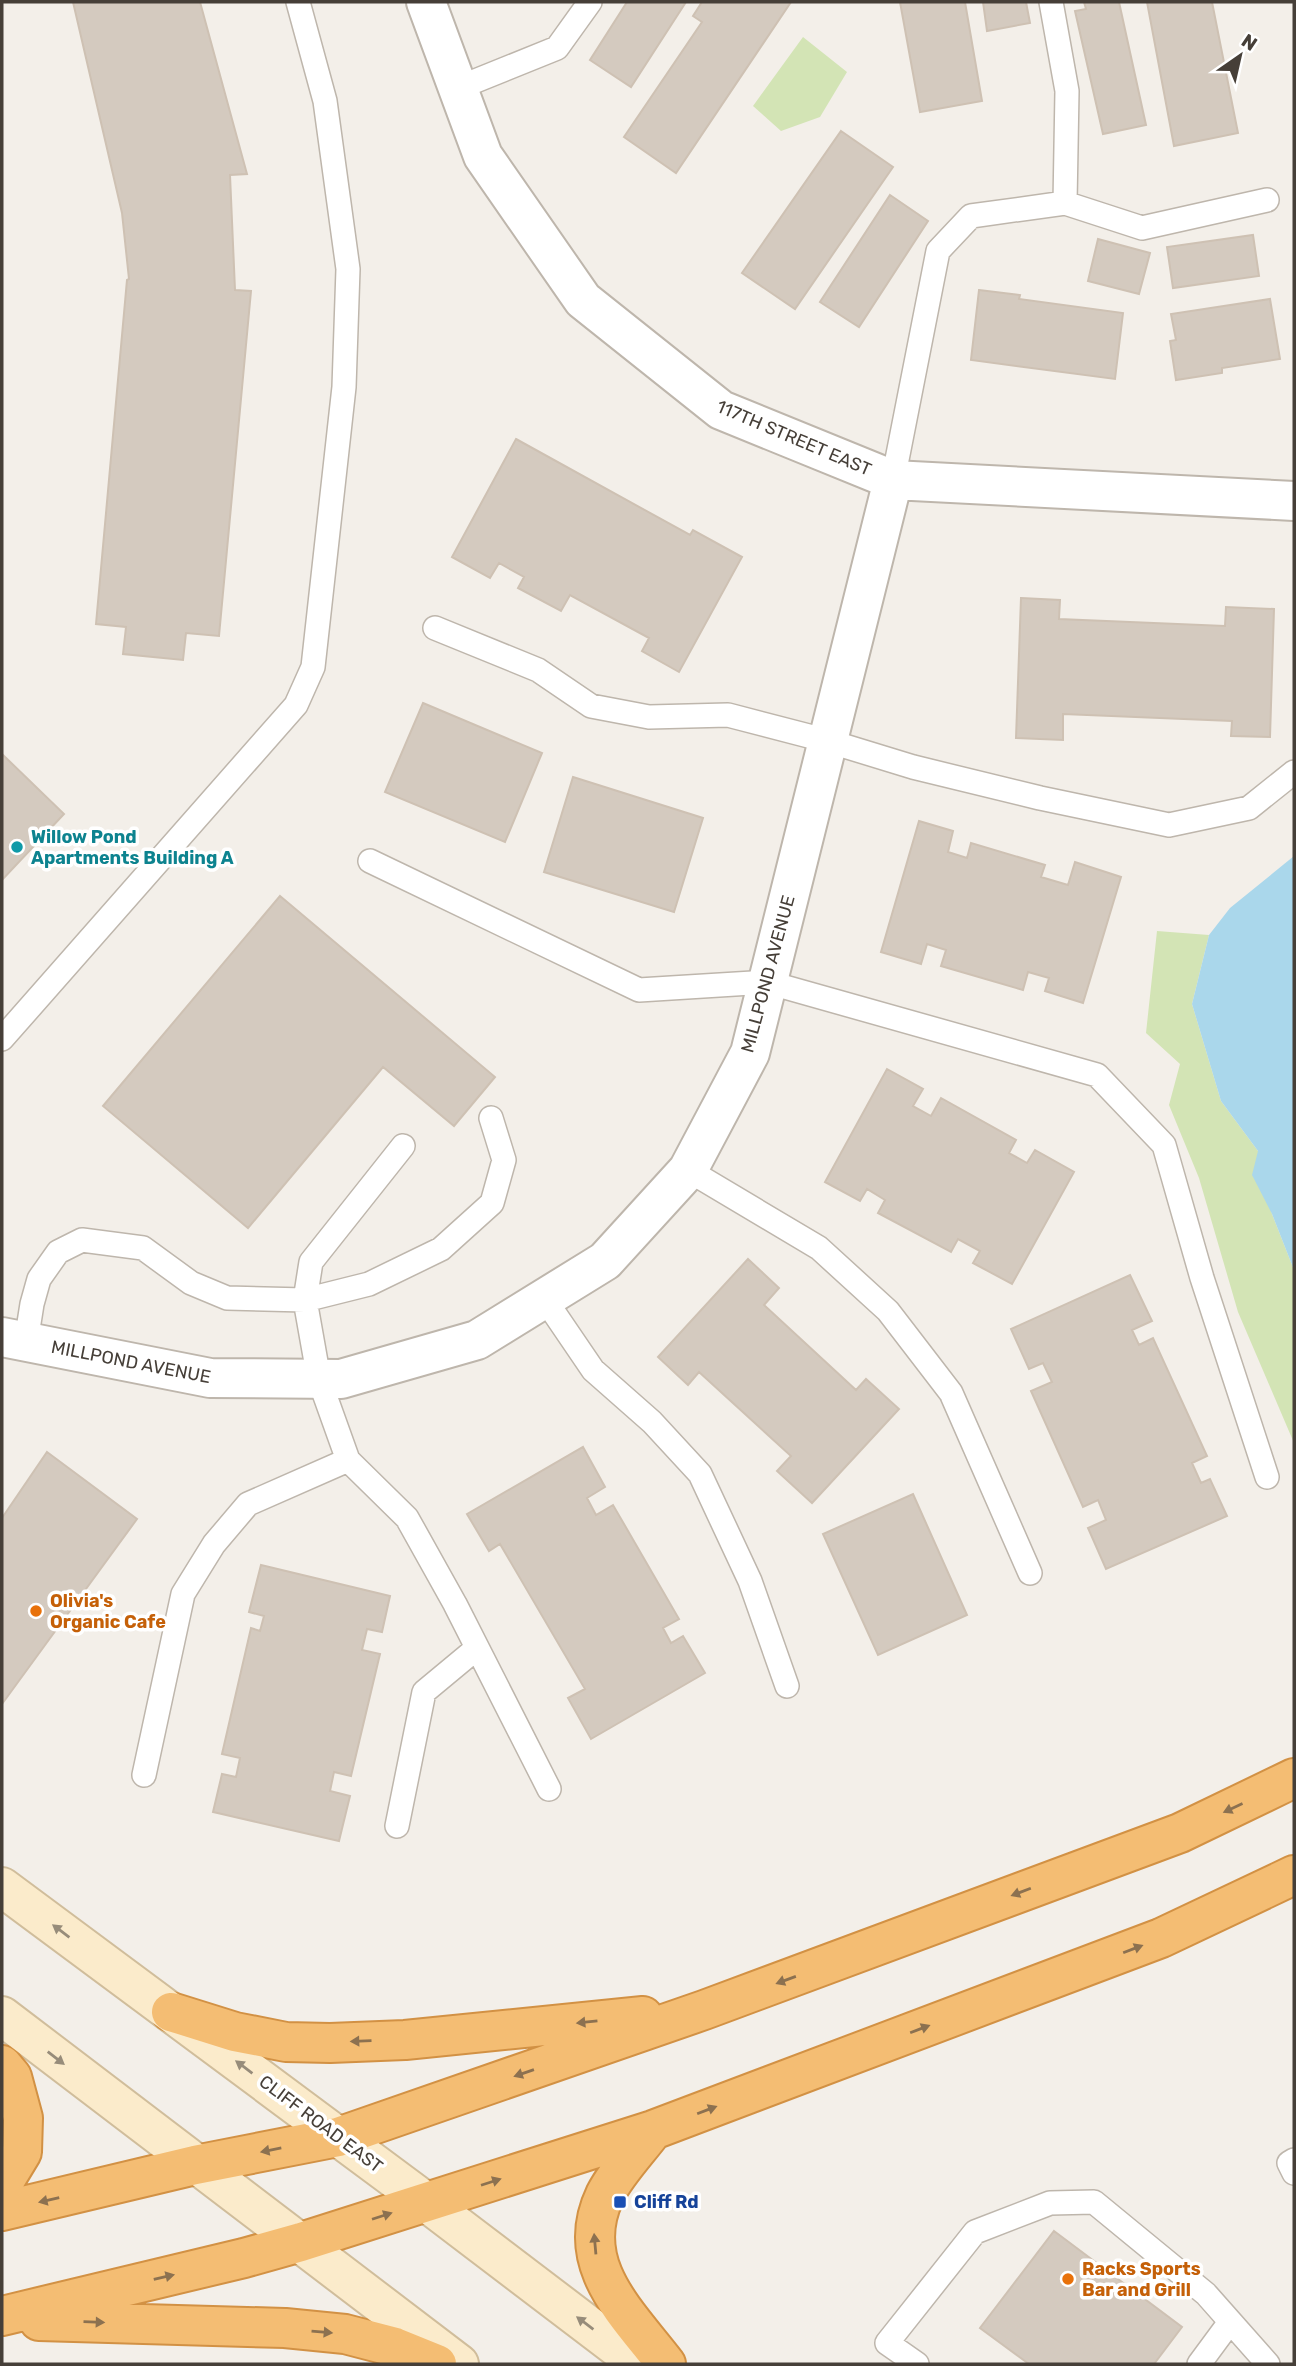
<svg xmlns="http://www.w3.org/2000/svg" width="1296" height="2366" viewBox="0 0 1296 2366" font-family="Rubik,sans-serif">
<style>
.green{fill:#d3e4b5}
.water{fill:#aad7eb}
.building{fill:#d4cabf;stroke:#cec1b3;stroke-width:2}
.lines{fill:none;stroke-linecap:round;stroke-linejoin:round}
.lane-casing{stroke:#beb6ac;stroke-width:26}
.street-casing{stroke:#beb6ac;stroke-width:42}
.secondary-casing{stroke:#d0bd9b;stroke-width:42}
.highway-casing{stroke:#d29144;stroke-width:42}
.lane{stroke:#fff;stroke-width:23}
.street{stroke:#fff;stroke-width:38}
.secondary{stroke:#fbebcb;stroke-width:38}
.highway{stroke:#f4bd73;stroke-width:38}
.oneway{fill:#8c7150}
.oneway2{fill:#978c7a}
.culture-dot{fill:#0f9aa8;stroke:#fff;stroke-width:2.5}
.food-dot{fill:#e8710a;stroke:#fff;stroke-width:2.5}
.transit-dot{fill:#1a4fb4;stroke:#fff;stroke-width:2.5}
.labels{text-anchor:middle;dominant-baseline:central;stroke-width:7;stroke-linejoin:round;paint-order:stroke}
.street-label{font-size:18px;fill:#463f38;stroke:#fff}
.culture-label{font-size:18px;font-weight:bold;fill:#0d838f;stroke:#fff;text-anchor:start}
.food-label{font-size:18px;font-weight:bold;fill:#c56008;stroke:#fff;text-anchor:start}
.transit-label{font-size:18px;font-weight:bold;fill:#164399;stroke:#fff;text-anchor:start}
</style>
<rect width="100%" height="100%" fill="#f3efe9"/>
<path class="green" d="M803,37l44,35 -27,45 -39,14 -28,-25z
M1157,931l52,4 -17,69 29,97 37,50 14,63 22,56v173l-56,-131 -39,-134 -30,-73 11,-41 -34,-31z"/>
<path class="water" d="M1294,856v414l-22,-56 -20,-39 6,-24 -37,-50 -29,-97 17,-69 21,-27z"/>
<path class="building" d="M73,2h127l47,172 -17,1 5,115 16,1 -32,345 -33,-3 -3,27 -60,-6 3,-27 -30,-3 31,-344 2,-1 -7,-66z
M627,2h59l-55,85 -41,-27z
M702,2h89l-115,171 -52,-36 78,-115 -9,-6z
M900,2h65l17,99 -62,11z
M983,2h43l4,21 -43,8z
M1084,2h35l27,123 -43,9 -28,-123 11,-2z
M1147,2h65l26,131 -64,13z
M841,131l52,36 -98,142 -53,-36z
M890,195l38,26 -69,106 -39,-25z
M1253,235l6,41 -86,12 -6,-41z
M1098,239l52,14 -11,41 -51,-13z
M979,290l41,5 -1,4 104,14 -8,66 -144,-19z
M1270,299l10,60 -58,9v5l-46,7 -6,-39 6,-1 -5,-26z
M516,439l174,96 3,-5 49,27 -63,115 -37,-21 7,-13 -79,-43 -9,16 -43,-23 6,-11 -25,-14 -9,15 -38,-21z
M1021,598l39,2 -1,19 166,7 1,-19 48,2 -4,128 -39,-1 1,-15 -169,-7v26l-47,-2z
M423,703l119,50 -37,89 -120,-50z
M2,754l62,60 -62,66z
M573,777l130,41 -29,94 -130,-40z
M919,821l34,10 -5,21 19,6 4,-15 74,22 -4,12 27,8 7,-23 46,15 -38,126 -38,-12 4,-13 -21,-6 -5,18 -82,-24 5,-16 -19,-6 -6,20 -40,-12z
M280,896l215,181 -41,49 -71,-59 -135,161 -145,-122z
M887,1069l36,20 -10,17 18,10 10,-18 75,42 -7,13 18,10 8,-13 39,22 -62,112 -39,-21 7,-12 -22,-12 -7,13 -73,-39 7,-13 -18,-11 -7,12 -35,-19z
M748,1259l31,29 -15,17 92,85 10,-11 33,30 -87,94 -35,-32 14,-15 -92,-84 -11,13 -30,-28z
M1130,1275l22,46 -20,9 7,15 14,-7 54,118 -15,7 9,20 9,-4 17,37 -121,53 -18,-41 18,-8 -8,-20 -15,7 -52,-116 21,-9 -9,-19 -14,6 -18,-40z
M583,1447l22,40 -18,11 9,17 17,-10 66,114 -16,9 8,15 12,-7 22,37 -114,66 -23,-41 17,-9 -85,-145 -11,7 -22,-37z
M47,1452l90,67 -135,185v-186z
M913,1494l54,121 -89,40 -55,-121z
M261,1565l129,31 -8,36 -15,-3 -5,21 18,4 -29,122 -17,-4 -4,19 20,5 -11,45 -126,-29 9,-38 14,3 4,-19 -18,-4 29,-126 9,3 4,-15 -15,-4z
M1054,2231l128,96 -28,37h-125l-49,-36z"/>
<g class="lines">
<g class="lane-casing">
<path id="lane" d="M1051,2l16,89 -2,112
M458,88l99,-40 33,-46
M893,480l45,-229 33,-35 94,-13 77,25 125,-28
M435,628l103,42 53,36 58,11 79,-2 100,26 85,26 127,31 129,27 80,-17 45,-36
M370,861l269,129 128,-8 330,93 67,70 38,133 65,199
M2,1039l294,-334 17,-38 31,-280 4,-118 -23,-168 -27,-99
M403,1146l-92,116 -6,38 64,-16 72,-35 51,-46 12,-43 -13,-42
M688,1170l131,78 69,63 63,82 79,180
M544,1298l49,72 59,52 48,52 50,107 37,105
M26,1342l6,-38 7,-25 19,-27 24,-12 61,8 48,35 36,15 78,2 14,79 29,81 59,58 48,86 94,185
M144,1775l39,-181 31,-50 34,-40 100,-44
M397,1826l27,-134 53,-44
M1294,2160l-5,3 5,10
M917,2364l-30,-21 88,-111 75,-29 44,-1 112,92 62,70
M1199,2364l31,-42"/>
</g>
<g class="street-casing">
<path id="street" d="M426,2l57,154 100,144 138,110 172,70 401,21
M2,1337l208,41 131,1 136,-39 128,-79 83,-91 62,-117 143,-573"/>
</g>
<g class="secondary-casing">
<path id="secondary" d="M2,1887l424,315 213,162
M2,2016l457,348"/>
</g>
<g class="highway-casing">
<path id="highway" d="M171,2012l64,20 51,10 44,1 75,-3 238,-24
M2,2065l10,12 11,41 -1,34 -20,33
M653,2130c-15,20 -37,43 -48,65 -33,69 22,118 61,169
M2,2211l193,-46 143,-28 366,-127 476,-177 114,-55
M2,2316l242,-58 57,-16 352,-112 508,-192 133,-63
M39,2321l246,7 60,6 50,13 42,17"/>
</g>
<use href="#lane" class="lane"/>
<use href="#street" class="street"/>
<use href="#secondary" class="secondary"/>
<use href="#highway" class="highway"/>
</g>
<defs><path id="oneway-solid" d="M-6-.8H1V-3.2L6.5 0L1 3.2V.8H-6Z" transform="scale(1.75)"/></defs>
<g class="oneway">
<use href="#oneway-solid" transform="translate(1233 1808) rotate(155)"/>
<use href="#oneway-solid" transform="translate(1021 1892) rotate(159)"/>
<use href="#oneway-solid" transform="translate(1133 1949) rotate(-21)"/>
<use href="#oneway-solid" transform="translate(786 1980) rotate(160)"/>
<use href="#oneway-solid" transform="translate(587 2022) rotate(174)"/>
<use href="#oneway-solid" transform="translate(920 2029) rotate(-21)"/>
<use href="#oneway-solid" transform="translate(361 2041) rotate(178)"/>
<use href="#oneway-solid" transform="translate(524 2073) rotate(161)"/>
<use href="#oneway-solid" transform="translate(707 2110) rotate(-21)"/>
<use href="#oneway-solid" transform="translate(271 2150) rotate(169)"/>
<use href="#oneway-solid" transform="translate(491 2182) rotate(-18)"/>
<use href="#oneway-solid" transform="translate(49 2200) rotate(167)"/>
<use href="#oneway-solid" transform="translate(382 2216) rotate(-18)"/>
<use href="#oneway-solid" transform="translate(595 2244) rotate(-95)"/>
<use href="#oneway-solid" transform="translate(164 2277) rotate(-13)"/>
<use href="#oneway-solid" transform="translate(94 2322) rotate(2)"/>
<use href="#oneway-solid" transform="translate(322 2332) rotate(5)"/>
</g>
<g class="oneway2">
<use href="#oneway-solid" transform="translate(61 1931) rotate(-143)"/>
<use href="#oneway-solid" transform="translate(56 2058) rotate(38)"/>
<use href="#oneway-solid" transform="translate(244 2067) rotate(-143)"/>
<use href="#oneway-solid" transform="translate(585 2323) rotate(-143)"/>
</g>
<circle class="culture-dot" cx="17" cy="847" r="7"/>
<g class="food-dot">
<circle cx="36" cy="1611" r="7"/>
<circle cx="1068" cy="2279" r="7"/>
</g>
<rect class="transit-dot" x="613" y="2195" width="14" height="14" rx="3.5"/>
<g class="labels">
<g class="street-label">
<text transform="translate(794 438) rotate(23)">117TH STREET EAST</text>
<text transform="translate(768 974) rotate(-75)">MILLPOND AVENUE</text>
<text transform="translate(131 1362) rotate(11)">MILLPOND AVENUE</text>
<text transform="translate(321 2124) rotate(37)">CLIFF ROAD EAST</text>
</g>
<g class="culture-label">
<text x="31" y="837">Willow Pond<tspan x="31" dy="21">Apartments Building A</tspan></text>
</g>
<g class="food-label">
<text x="50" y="1601">Olivia's<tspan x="50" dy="21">Organic Cafe</tspan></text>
<text x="1082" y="2269">Racks Sports<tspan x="1082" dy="21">Bar and Grill</tspan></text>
</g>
<g class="transit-label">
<text x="634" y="2202">Cliff Rd</text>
</g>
</g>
<rect width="1296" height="2366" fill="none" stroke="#463f38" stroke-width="7"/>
<g transform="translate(1240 56) rotate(34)" stroke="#ffffff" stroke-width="5" paint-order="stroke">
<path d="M0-5L12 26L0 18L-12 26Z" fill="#463f38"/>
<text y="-10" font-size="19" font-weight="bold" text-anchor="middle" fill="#463f38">N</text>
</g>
</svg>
